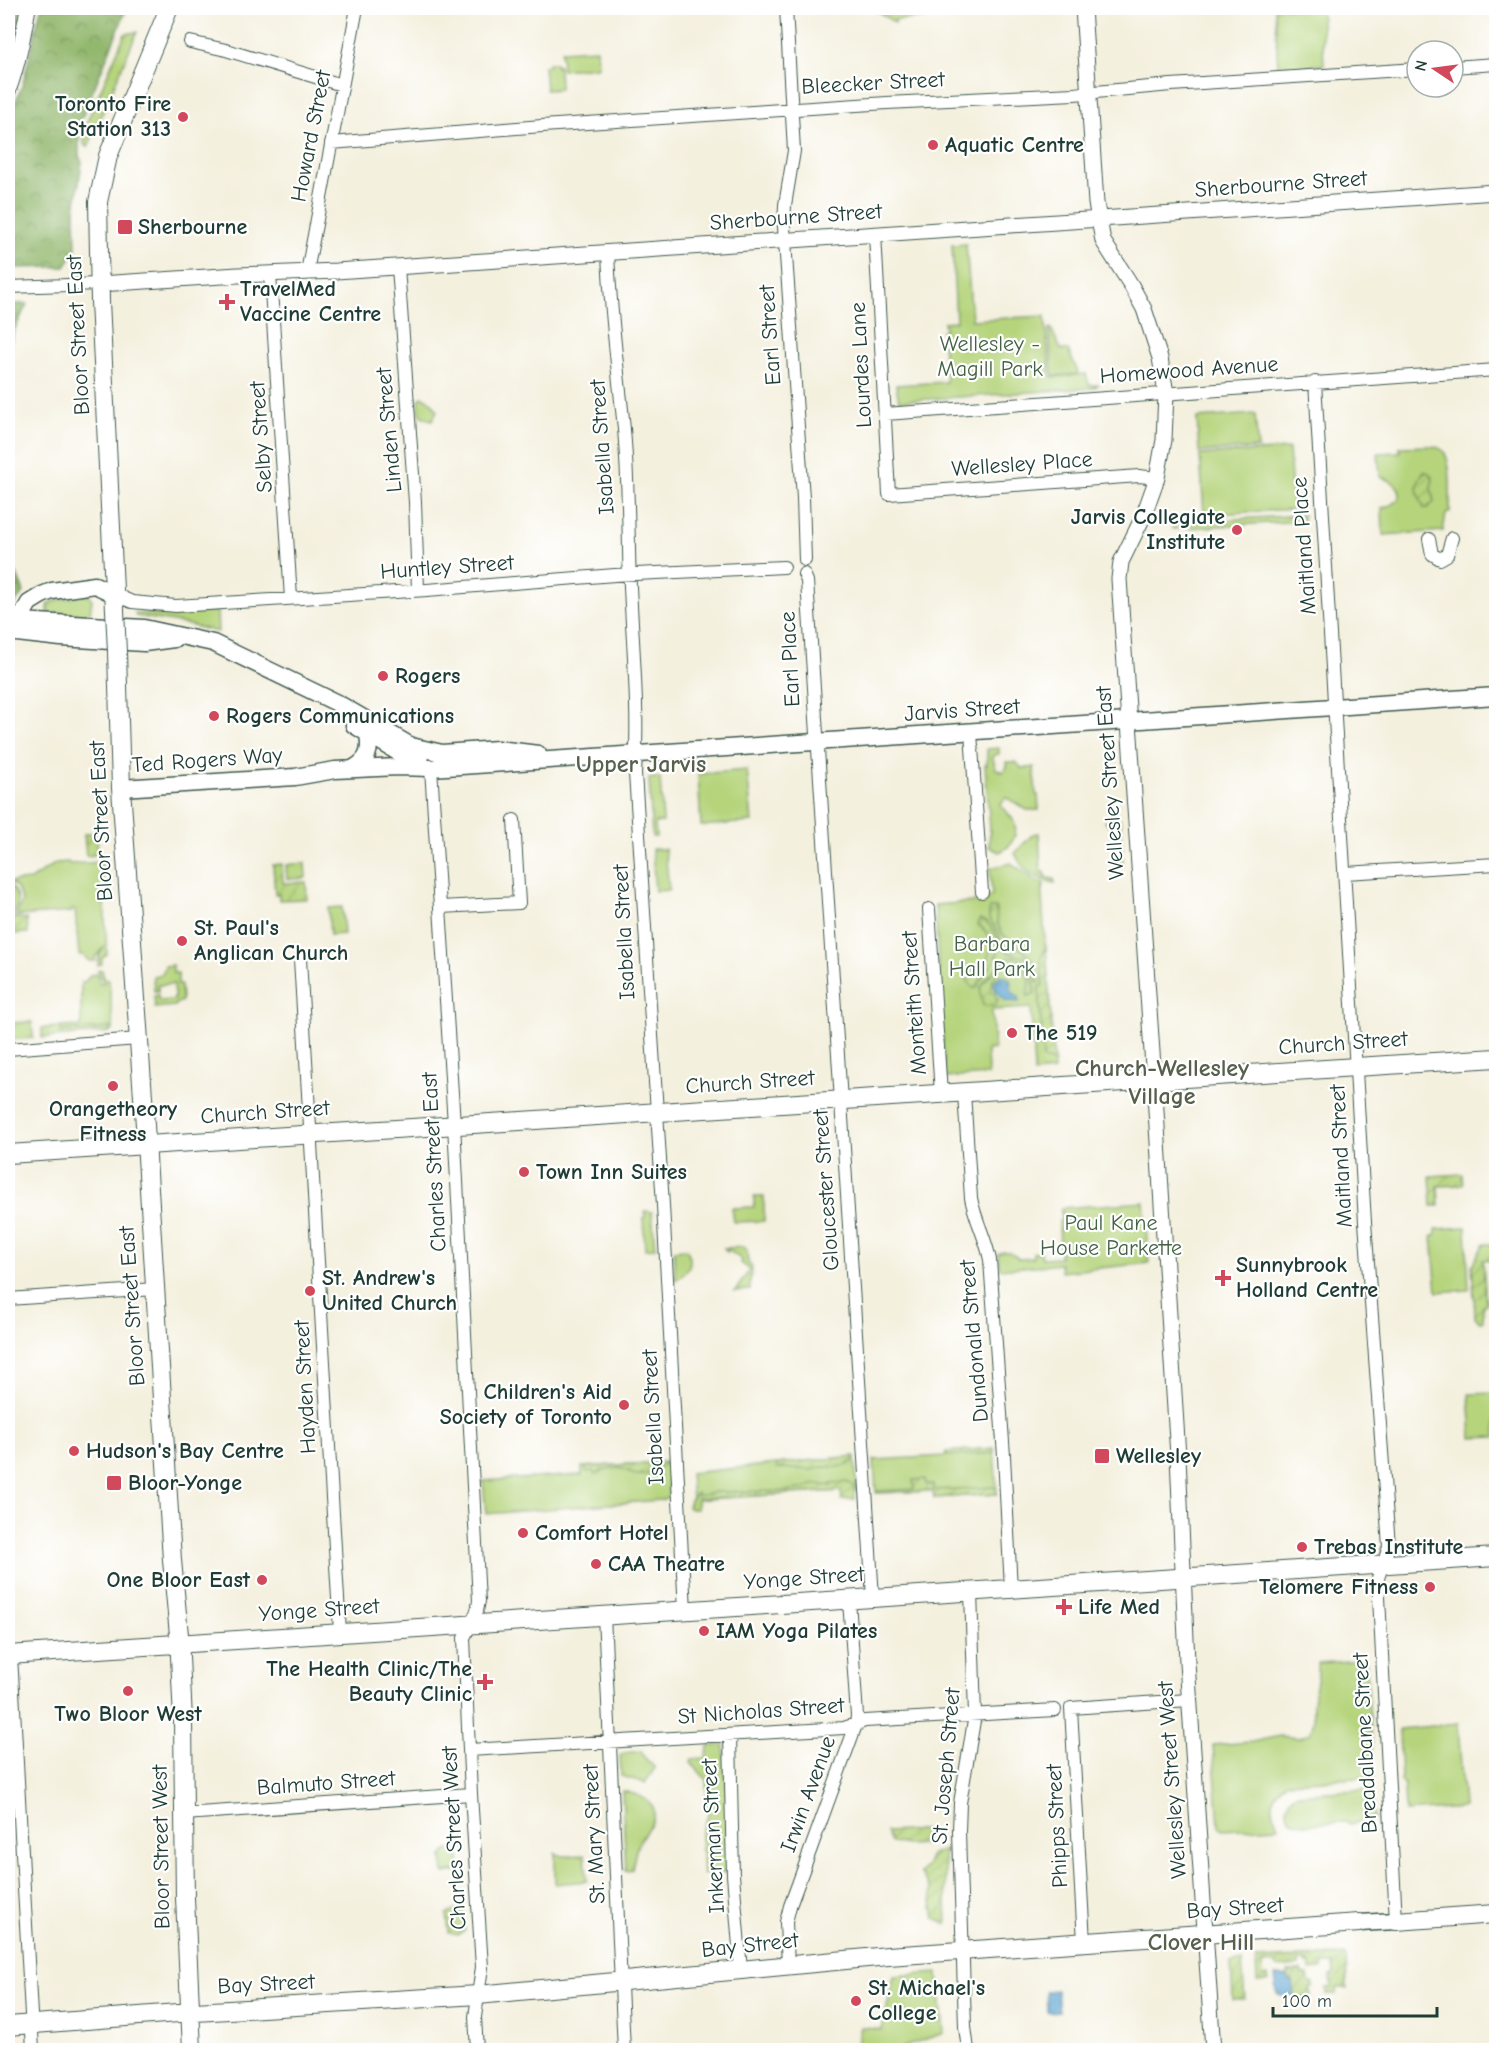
<svg xmlns="http://www.w3.org/2000/svg" width="1504" height="2058" viewBox="0 0 1504 2058" font-family="'Comic Neue',sans-serif">
<style>
.green{fill:#b5d47b;stroke:#6a8858;stroke-width:1.5}
.forest{fill:url(#forest-crowns);stroke:#587a50;stroke-width:1.5}
.garden{fill:url(#garden-furrows);stroke:#6a8858;stroke-width:1.5}
.water{fill:url(#water-ripples);stroke:#3c6f82;stroke-width:1.5}
.lines{fill:none;stroke-linecap:round;stroke-linejoin:round}
.minor-casing{stroke:#3f584e;stroke-width:14}
.tertiary-casing{stroke:#3f584e;stroke-width:17}
.secondary-casing{stroke:#3f584e;stroke-width:19}
.primary-casing{stroke:#3f584e;stroke-width:20}
.minor{stroke:#fff;stroke-width:12}
.tertiary{stroke:#fff;stroke-width:15}
.secondary{stroke:#fff;stroke-width:16}
.primary{stroke:#fff;stroke-width:18}
.primary-bridge-casing{stroke:#3f584e;stroke-width:20;stroke-linecap:butt}
.primary-bridge{stroke:#fff;stroke-width:18}
.poi-dot{fill:#d1495b;stroke:#fff;stroke-width:2}
.labels{text-anchor:middle;dominant-baseline:central;stroke-width:4.5;stroke-linejoin:round;paint-order:stroke}
.street-label{font-size:22px;fill:#1f3d34;stroke:#fff}
.poi-label{font-size:22px;font-weight:bold;fill:#1f3d34;stroke:#fff;text-anchor:start}
.park-label{font-size:22px;fill:#446346;stroke:#fff}
.neighbourhood-label{font-size:24px;font-weight:bold;fill:#57604c;stroke:#fff}
</style>
<defs>
<pattern id="forest-crowns" width="20" height="18" patternUnits="userSpaceOnUse" patternTransform="scale(1.5)"><rect width="20" height="18" fill="#90b66b"/><path d="M2 6a3 3 0 1 1 6 0M12 15a3 3 0 1 1 6 0" fill="none" stroke="#759559"/></pattern>
<pattern id="garden-furrows" width="10" height="10" patternUnits="userSpaceOnUse" patternTransform="scale(1.5)"><rect width="10" height="10" fill="#b5d47b"/><path d="M-1 1l2-2M0 10L10 0M9 11l2-2" fill="none" stroke="#9bb76b"/></pattern>
<pattern id="water-ripples" width="26" height="14" patternUnits="userSpaceOnUse" patternTransform="scale(1.5)"><rect width="26" height="14" fill="#58a1cf"/><path d="M2 4q2-2 4 0t4 0M15 11q2-2 4 0t4 0" fill="none" stroke="#4884a9"/></pattern>
</defs>
<rect width="100%" height="100%" fill="#fff"/>
<filter id="ink" filterUnits="userSpaceOnUse"><feTurbulence type="fractalNoise" baseFrequency=".0167" numOctaves="2"/><feDisplacementMap in="SourceGraphic" scale="12" xChannelSelector="R" yChannelSelector="G"/><feConvolveMatrix kernelMatrix="1 2 1 2 8 2 1 2 1" color-interpolation-filters="sRGB"/></filter>
<filter id="wash" filterUnits="userSpaceOnUse"><feTurbulence type="fractalNoise" baseFrequency=".008" numOctaves="4" result="noise"/><feDisplacementMap in="SourceGraphic" scale="24" xChannelSelector="R" yChannelSelector="G"/><feGaussianBlur stdDeviation="1.35" result="paint"/><feColorMatrix in="noise" values="0 0 0 0 0 0 0 0 0 0 0 0 0 0 0 0 0 1.4 0 .05"/><feComposite in="paint" operator="in"/></filter>
<g filter="url(#wash)">
<rect width="100%" height="100%" fill="#f4f0de"/>
<path class="green" d="M878,8l37,3 20,-1v7l-40,3v3l-18,-12z
M1275,8h46l3,57 -46,3z
M137,32l-49,115 -4,-2 1,-19 40,-92z
M597,49l1,18 -36,3 -1,-19z
M548,63h8v4l3,-1 1,23 -14,1 -2,-24h4z
M966,244l6,76 73,-4 5,59 3,2 33,-3 3,11h9l-5,3 -194,13 -3,-16 50,-3 -4,-52h3l-1,-8 12,-1 -4,-76z
M1051,328l10,22h7l10,22 -1,2 -23,2 -2,-3 -3,-44z
M422,397c5,0 14,9 15,14l-5,9c-15,-4 -12,-6 -13,-20z
M1255,414l3,34 -59,4 -2,-34z
M1431,446c5,1 10,1 13,6 8,10 6,46 6,60l-4,2 -3,17 -60,4 -1,-27c25,-5 23,-25 -2,-31l-2,-24 22,-1v-5z
M1289,449l4,60 -89,6 -4,-60z
M1303,515v6l-130,8 -1,-6z
M85,595l5,1 2,4 -2,14 -42,-1v-9l10,-4z
M217,611l1,21 -38,-9 -44,-7 -1,-3 36,1z
M999,748v6l-5,1 -1,4 3,10 7,3 4,-5v-5h9l6,7 12,-2 2,28h2l1,15h-12l-21,-13 -6,8c4,5 10,9 13,15 7,13 -2,28 -14,32l-10,-5 1,-19 -5,-63h2v-16z
M747,770l5,52 -51,4 -3,-52z
M649,778h11l3,44 -8,1 1,14h-4z
M1039,833l2,39h4l1,6 8,1 1,4c-19,-4 -33,-12 -40,-30l18,-19z
M652,849h13l4,41 -14,1z
M68,862l2,2 32,-2 5,92 -5,4v6l-4,1 1,-10 5,-8 -9,10v4h-6l-6,-6h-4l-4,-46h-3v3l-56,4 6,-15 -5,-13 -7,-6 20,-2 26,-17z
M305,863l1,15 -19,1 -1,-14z
M1011,863l26,18 7,2 -2,14 12,174 -20,2 -3,-65 -39,2 2,39 -7,1 1,25 -43,3 -10,-173 53,-4 -1,-5h5l-2,-28z
M8,883c13,13 13,25 0,38z
M342,907l2,27 -14,1 -2,-27z
M173,965v8h5v12h3l1,16 -7,3v2l-20,2 -1,-12 4,-1 1,6 15,-1v-16l-16,1v6h-4l-1,-15 9,-2 3,-8z
M98,970h4l2,8 5,2 4,48 -52,3 -1,-4 21,-1v-44h4l5,-7 6,-1 4,10 4,-2 -5,-6z
M32,1022l1,16 -25,2v-17z
M754,1197h10v24l-30,1 -2,-14 22,-1z
M1144,1202l5,61 -88,9 -1,-8 -60,5 -2,-15c9,-5 14,-1 21,5l14,-1v-5l8,-1 1,6 18,-1 -1,-35 2,-3v-11z
M645,1211l7,1 3,36 -10,1 -2,-31 2,-1z
M1466,1227l3,63 -32,2 -5,-56h4v-7z
M744,1247l3,3 1,13 4,3c0,10 -3,13 -2,24l-15,1 15,-21 -9,-7 1,-3 -14,-10 -1,2 -3,-4z
M686,1249c9,13 2,24 -11,31l-1,-30z
M1496,1393v44l-24,1 -3,-44z
M994,1448l3,46 -63,4 -1,-7 -57,2 -2,-33 72,-4v-4z
M855,1456l2,34 -165,10 -2,-27z
M667,1462l2,35 -8,3 -175,14 -3,-33 99,-6v-8z
M1366,1660l8,117 -87,5c-18,12 -16,27 -9,45l-56,3 -3,-4 -6,-81 39,-3 28,-6 19,2 10,-4c8,-17 3,-13 4,-28 0,-15 7,-27 5,-43z
M1458,1724l6,84 -59,4 -1,-26 -3,-5 -2,-52z
M724,1745l6,127 -27,2 -2,-40 7,-18 -2,-37 -15,-16 1,-4 15,-1 1,-12z
M641,1751l4,7 10,10 -10,15 -24,-7 -1,-20 4,-3z
M1372,1789l2,31 -16,1 -7,3 -7,-2 -42,2 -10,-3c-8,-10 -7,-23 6,-27z
M622,1791c15,3 40,10 30,31 -4,7 -10,13 -13,20 -4,8 -5,19 -7,28l-6,1z
M448,1850h10l2,21 -16,2 -2,-17z
M555,1853l8,3 22,-1 2,26 -32,3z
M457,1910l6,3 2,18 -7,4 -9,-2 -2,-19z
M938,1973l6,60 -27,9 -19,8h-42l5,-23 21,3 12,-54z"/>
<path class="forest" d="M8,8h14l-9,43 -5,18z
M41,8h86l-48,117v31l3,6 -7,49 1,37 -11,19 -57,1v-147l15,-38z
M8,304h19l-13,27 -6,20z
M8,553l16,39 -14,18h-2z"/>
<path class="garden" d="M1424,471l6,3 3,4 -2,10 3,14 -7,6h-3c-8,-17 -10,-21 0,-37z
M1120,819l3,45h-6l-3,-3 -2,-34 -7,-6z
M97,833l1,22 -12,1 -2,-22z
M282,864l1,19 23,-1 1,17 -28,1v-6h-4l-2,-29z
M989,908h7c1,37 20,30 37,53 4,6 4,16 6,22l-3,-1 -2,-12 -8,-12 -19,-6 -4,-4 -6,-18 -8,-11z
M14,918l13,1 1,14 -20,1v-10z
M980,919c8,3 13,9 16,17 9,28 -13,30 -19,52h-4l-9,-12 -1,-5c27,1 38,-33 15,-46z
M1046,947l8,115 -11,-3 -4,-72 4,-2 -2,-28z
M1013,957c19,5 20,20 22,37l-7,2 -1,-3c5,-10 3,-21 -8,-27 -5,-3 -11,-1 -16,-2l-11,17 -1,10 7,8 -4,8 -11,-2c-6,-20 -1,-21 11,-34 6,-7 9,-12 19,-14z
M60,1027l1,4 52,-3v2l-3,2 -68,6v-10z
M1462,1174l1,11 -25,1 1,20h-7l-2,-30z
M1484,1244h10l1,15 -12,1 3,44 -3,1v16l-2,1 -6,-5 -3,-52z
M994,1448v5l-48,3v-4z
M855,1456c-5,18 -29,6 -41,14l-37,-2v-4z
M667,1462c-8,6 -20,15 -31,13 -5,-1 -8,-5 -13,-6 -8,-2 -20,1 -28,5l-2,-3 -6,1 -2,-5z
M925,1479l1,5h7l1,6 62,-3 1,7 -63,4 -1,-7 -55,2v-2l36,-2 -1,-9z
M847,1482l7,4 1,13 -13,1 -1,-9 -144,8v10h-6l-3,-2 2,-7 7,-7 1,3 19,-4 67,-1 16,-2 17,-5 14,2v-2z
M925,1830v14l-18,1 -16,-3 -5,-10z
M944,1850l3,74 -12,-5 -5,-31 -10,-15 6,-6 5,-12z
M1346,1955l1,33h-10v6h-10v-6h5l-1,-12 3,-1 -1,-11h-10l-1,5 -12,1v-6h-4v-3h-7v5l-22,2 -1,-5 -14,1 1,12h5l1,5 -12,1 -1,-23z
M1242,1962l3,38h-12l-2,-37z
M1301,1971l1,4h6l1,8h4v5h-3l1,9 -17,1 -1,-17h-4l-1,-9z"/>
<path class="water" d="M1001,975l9,4 2,13 7,5v5l-13,-1 -10,-10 -2,-9z
M1275,1976h13l1,5h4l1,14 -13,1 -4,-2z
M1057,1990l2,21 -12,1 -1,-21z"/>
</g>
<g filter="url(#ink)">
<g class="lines">
<g class="minor-casing">
<path id="minor" d="M786,8l8,143 -9,54 -1,22 19,271 2,62
M190,42l36,8 116,35
M1453,67l43,-3
M331,143l211,-17 345,-23 187,-9 97,-9 246,-16
M875,234l14,260 250,-18 18,2
M608,252c2,56 9,111 15,167 6,56 5,112 7,168 3,62 9,124 5,186l28,432 22,405
M398,267l17,235 3,88
M307,272l50,-264
M270,274l21,324
M8,287l91,-3
M1315,382l50,840 24,324 -11,32 18,343
M885,414l611,-44
M1429,539l3,15 8,5 7,-4 5,-17
M804,574l3,7c20,339 47,678 66,1017
M114,594l18,8 44,4 251,-16 188,-15 169,-8
M971,733l11,159
M431,768l23,356 25,477 -2,10 -13,27 7,156 11,173 -7,50 2,33
M1345,873l151,-9
M441,907l78,-4 -5,-83
M929,909l12,185
M300,959l40,673
M8,1049l130,-10
M964,1093l7,105c4,22 15,40 19,62l14,196 7,133
M8,1299l147,-10
M604,1615l20,435
M11,1655l22,395
M730,1735l3,140 8,95
M469,1750l375,-22 21,-7 190,-11
M184,1814l287,-20
M1084,1942l-13,-234 118,-8
M788,1966l-2,-44 4,-16 66,-181 1,-9 -8,-116
M968,2050l-3,-23 -6,-196 1,-28 15,-88 -4,-123"/>
</g>
<g class="tertiary-casing">
<path id="tertiary" d="M1083,8l13,195 7,38 28,44 13,24 16,49 6,35 -2,47 -7,38 -14,39 -22,45 -2,17 36,516 23,361 9,206 26,388
M8,91c10,-27 15,-55 20,-83
M99,284l139,-9 98,-4 1160,-79"/>
</g>
<g class="secondary-casing">
<path id="secondary" d="M19,621l10,-18 13,-8 10,-4 43,-6 19,9
M8,622l11,-1 125,7 69,15 126,61 72,42 31,7 56,-4 40,5
M8,632l53,6 83,5 30,-4
M354,725l53,33 15,6
M352,769c16,-8 19,-18 16,-35
M121,788l174,-11 40,-7 63,-3 33,1 1065,-72
M1359,1923l37,-2"/>
</g>
<g class="primary-casing">
<path id="primary" d="M115,610l-15,-309 -2,-99 10,-46 61,-148
M117,652l4,136 24,337 27,435 7,75 4,86 2,177 7,152
M8,1154l1488,-96
M8,1655l1488,-98
M1396,1921l100,-7
M8,2026l170,-13 300,-18 410,-39 471,-33"/>
</g>
<use href="#minor" class="minor"/>
<use href="#tertiary" class="tertiary"/>
<use href="#secondary" class="secondary"/>
<use href="#primary" class="primary"/>
<g class="primary-bridge-casing">
<path id="primary-bridge" d="M115,610l2,42"/>
</g>
<use href="#primary-bridge" class="primary-bridge"/>
</g>
</g>
<g class="poi-dot">
<circle cx="183" cy="117" r="6"/>
<circle cx="933" cy="145" r="6"/>
<rect x="117" y="219" width="16" height="16" rx="3"/>
<path d="M224 293h6v6h6v6h-6v6h-6v-6h-6v-6h6z"/>
<circle cx="1237" cy="530" r="6"/>
<circle cx="383" cy="676" r="6"/>
<circle cx="214" cy="716" r="6"/>
<circle cx="182" cy="941" r="6"/>
<circle cx="1012" cy="1033" r="6"/>
<circle cx="113" cy="1086" r="6"/>
<circle cx="524" cy="1172" r="6"/>
<path d="M1220 1269h6v6h6v6h-6v6h-6v-6h-6v-6h6z"/>
<circle cx="310" cy="1291" r="6"/>
<circle cx="624" cy="1405" r="6"/>
<circle cx="74" cy="1451" r="6"/>
<rect x="1094" y="1448" width="16" height="16" rx="3"/>
<rect x="106" y="1475" width="16" height="16" rx="3"/>
<circle cx="523" cy="1533" r="6"/>
<circle cx="1302" cy="1547" r="6"/>
<circle cx="596" cy="1564" r="6"/>
<circle cx="262" cy="1580" r="6"/>
<circle cx="1430" cy="1587" r="6"/>
<path d="M1061 1598h6v6h6v6h-6v6h-6v-6h-6v-6h6z"/>
<circle cx="704" cy="1631" r="6"/>
<path d="M482 1673h6v6h6v6h-6v6h-6v-6h-6v-6h6z"/>
<circle cx="128" cy="1691" r="6"/>
<circle cx="856" cy="2001" r="6"/>
</g>
<g class="labels">
<g class="street-label">
<text transform="translate(873 83) rotate(-3)">Bleecker Street</text>
<text transform="translate(311 136) rotate(-79)">Howard Street</text>
<text transform="translate(1281 184) rotate(-4)">Sherbourne Street</text>
<text transform="translate(796 217) rotate(-4)">Sherbourne Street</text>
<text transform="translate(78 335) rotate(-93)">Bloor Street East</text>
<text transform="translate(770 335) rotate(-94)">Earl Street</text>
<text transform="translate(861 365) rotate(-93)">Lourdes Lane</text>
<text transform="translate(1189 370) rotate(-4)">Homewood Avenue</text>
<text transform="translate(389 430) rotate(-95)">Linden Street</text>
<text transform="translate(261 437) rotate(-94)">Selby Street</text>
<text transform="translate(602 447) rotate(-94)">Isabella Street</text>
<text transform="translate(1022 464) rotate(-4)">Wellesley Place</text>
<text transform="translate(1304 546) rotate(-94)">Maitland Place</text>
<text transform="translate(447 567) rotate(-4)">Huntley Street</text>
<text transform="translate(790 659) rotate(-93)">Earl Place</text>
<text transform="translate(962 710) rotate(-4)">Jarvis Street</text>
<text transform="translate(207 760) rotate(-4)">Ted Rogers Way</text>
<text transform="translate(1110 783) rotate(-94)">Wellesley Street East</text>
<text transform="translate(101 821) rotate(-93)">Bloor Street East</text>
<text transform="translate(624 932) rotate(-93)">Isabella Street</text>
<text transform="translate(914 1003) rotate(-94)">Monteith Street</text>
<text transform="translate(1343 1043) rotate(-4)">Church Street</text>
<text transform="translate(750 1082) rotate(-4)">Church Street</text>
<text transform="translate(265 1112) rotate(-4)">Church Street</text>
<text transform="translate(1341 1156) rotate(-93)">Maitland Street</text>
<text transform="translate(434 1162) rotate(-93)">Charles Street East</text>
<text transform="translate(826 1190) rotate(-94)">Gloucester Street</text>
<text transform="translate(132 1306) rotate(-94)">Bloor Street East</text>
<text transform="translate(974 1341) rotate(-95)">Dundonald Street</text>
<text transform="translate(305 1387) rotate(-93)">Hayden Street</text>
<text transform="translate(653 1417) rotate(-93)">Isabella Street</text>
<text transform="translate(804 1578) rotate(-4)">Yonge Street</text>
<text transform="translate(319 1610) rotate(-4)">Yonge Street</text>
<text transform="translate(761 1711) rotate(-4)">St Nicholas Street</text>
<text transform="translate(1365 1743) rotate(-93)">Breadalbane Street</text>
<text transform="translate(946 1766) rotate(-85)">St. Joseph Street</text>
<text transform="translate(1172 1780) rotate(-94)">Wellesley Street West</text>
<text transform="translate(326 1783) rotate(-4)">Balmuto Street</text>
<text transform="translate(808 1794) rotate(-70)">Irwin Avenue</text>
<text transform="translate(1057 1826) rotate(-93)">Phipps Street</text>
<text transform="translate(594 1834) rotate(-93)">St. Mary Street</text>
<text transform="translate(713 1836) rotate(-93)">Inkerman Street</text>
<text transform="translate(454 1838) rotate(-93)">Charles Street West</text>
<text transform="translate(161 1847) rotate(-91)">Bloor Street West</text>
<text transform="translate(1235 1908) rotate(-4)">Bay Street</text>
<text transform="translate(750 1945) rotate(-6)">Bay Street</text>
<text transform="translate(266 1984) rotate(-3)">Bay Street</text>
</g>
<g class="poi-label">
<text x="171" y="104" text-anchor="end">Toronto Fire<tspan x="171" dy="25">Station 313</tspan></text>
<text x="945" y="145">Aquatic Centre</text>
<text x="138" y="227">Sherbourne</text>
<text x="240" y="289">TravelMed<tspan x="240" dy="25">Vaccine Centre</tspan></text>
<text x="1225" y="517" text-anchor="end">Jarvis Collegiate<tspan x="1225" dy="25">Institute</tspan></text>
<text x="395" y="676">Rogers</text>
<text x="226" y="716">Rogers Communications</text>
<text x="194" y="928">St. Paul's<tspan x="194" dy="25">Anglican Church</tspan></text>
<text x="1024" y="1033">The 519</text>
<text x="113" y="1109" text-anchor="middle">Orangetheory<tspan x="113" dy="25">Fitness</tspan></text>
<text x="536" y="1172">Town Inn Suites</text>
<text x="1236" y="1265">Sunnybrook<tspan x="1236" dy="25">Holland Centre</tspan></text>
<text x="322" y="1278">St. Andrew's<tspan x="322" dy="25">United Church</tspan></text>
<text x="612" y="1392" text-anchor="end">Children's Aid<tspan x="612" dy="25">Society of Toronto</tspan></text>
<text x="86" y="1451">Hudson's Bay Centre</text>
<text x="1116" y="1456">Wellesley</text>
<text x="128" y="1483">Bloor-Yonge</text>
<text x="535" y="1533">Comfort Hotel</text>
<text x="1314" y="1547">Trebas Institute</text>
<text x="608" y="1564">CAA Theatre</text>
<text x="250" y="1580" text-anchor="end">One Bloor East</text>
<text x="1418" y="1587" text-anchor="end">Telomere Fitness</text>
<text x="1078" y="1607">Life Med</text>
<text x="716" y="1631">IAM Yoga Pilates</text>
<text x="472" y="1669" text-anchor="end">The Health Clinic/The<tspan x="472" dy="25">Beauty Clinic</tspan></text>
<text x="128" y="1714" text-anchor="middle">Two Bloor West</text>
<text x="868" y="1988">St. Michael's<tspan x="868" dy="25">College</tspan></text>
</g>
<g class="park-label">
<text x="990" y="344">Wellesley -<tspan x="990" dy="25">Magill Park</tspan></text>
<text x="992" y="944">Barbara<tspan x="992" dy="25">Hall Park</tspan></text>
<text x="1111" y="1223">Paul Kane<tspan x="1111" dy="25">House Parkette</tspan></text>
</g>
<g class="neighbourhood-label">
<text x="641" y="764">Upper Jarvis</text>
<text x="1162" y="1068">Church-Wellesley<tspan x="1162" dy="28">Village</tspan></text>
<text x="1201" y="1942">Clover Hill</text>
</g>
</g>
<rect width="1504" height="2058" fill="none" stroke="#fff" stroke-width="30"/>
<g transform="translate(1435 69) rotate(283)"><circle r="28" fill="#ffffff" stroke="#a5b1ae" stroke-width="1.5"/>
<path d="M0-4.5L10 22L0 15L-10 22Z" fill="#d1495b"/>
<text y="-9" font-size="16" font-weight="bold" text-anchor="middle" fill="#1f3d34">N</text>
</g>
<path d="M1273 2007v9h164v-9" fill="none" stroke="#1f3d34" stroke-width="3"/>
<text x="1282" y="2007" font-size="18" fill="#1f3d34" stroke="#ffffff" stroke-width="4.5" paint-order="stroke">100 m</text>
</svg>
